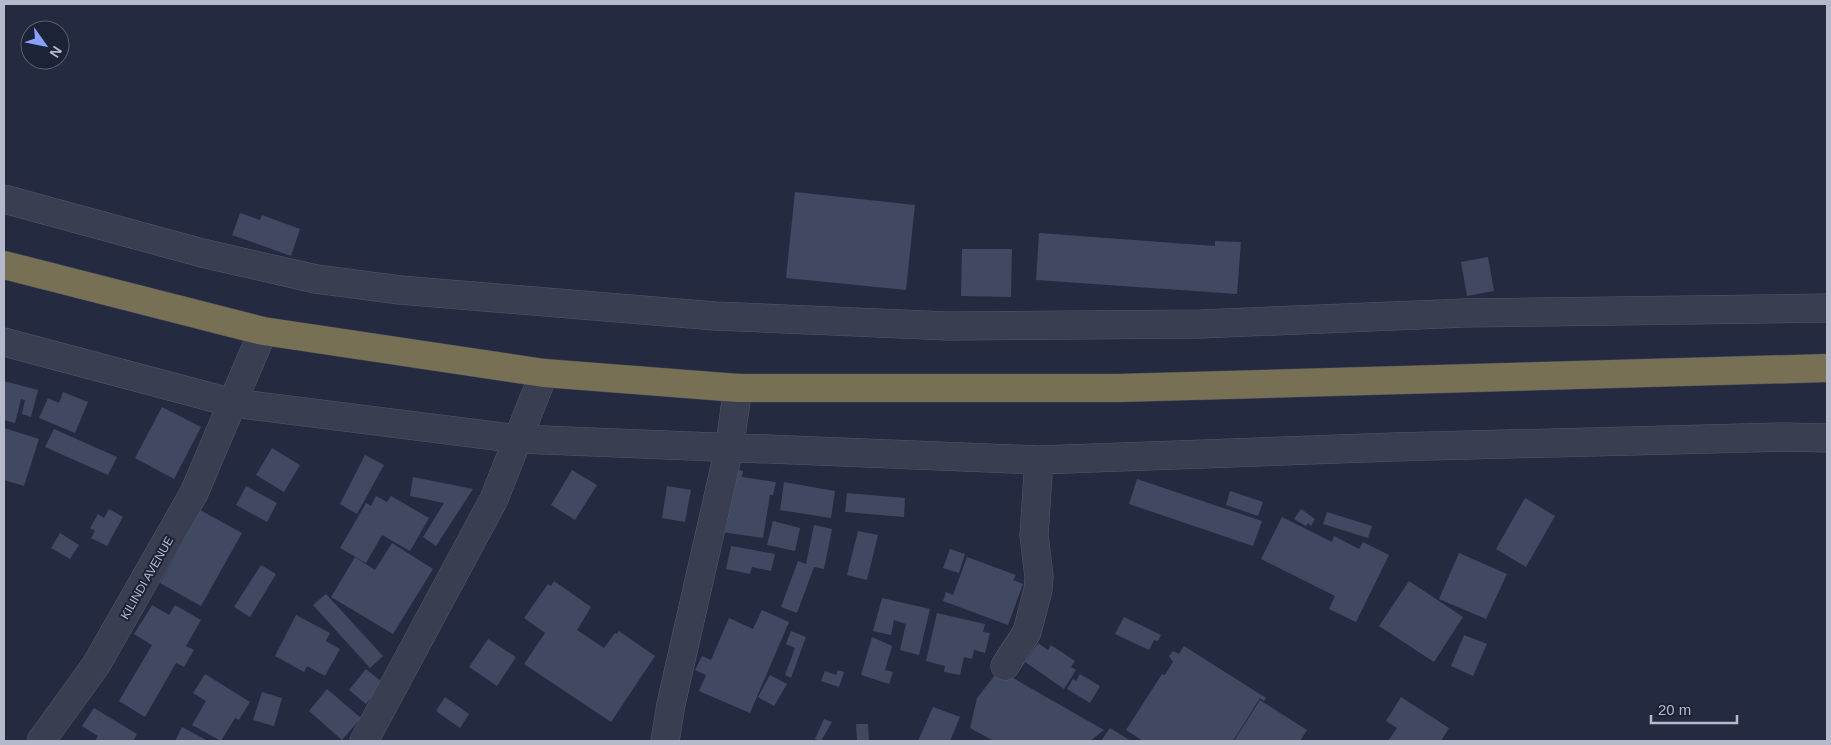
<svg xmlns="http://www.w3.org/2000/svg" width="1831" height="745" viewBox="0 0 1831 745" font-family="Arial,sans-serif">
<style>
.building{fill:#404862}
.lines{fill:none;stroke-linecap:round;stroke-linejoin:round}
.minor-casing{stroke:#53596b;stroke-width:29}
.highway-casing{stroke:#404658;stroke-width:29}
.minor{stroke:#393e51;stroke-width:28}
.highway{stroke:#777055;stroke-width:28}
.labels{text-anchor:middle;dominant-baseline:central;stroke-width:4;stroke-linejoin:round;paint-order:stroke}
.street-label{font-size:12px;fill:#b5bacb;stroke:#1d2336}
</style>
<rect width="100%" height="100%" fill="#242b41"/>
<path class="building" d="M795,192l120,13 -9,85 -120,-12z
M240,213l20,7 2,-5 38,14 -9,27 -59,-21z
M1039,233l176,13v-5l26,1 -4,52 -201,-14z
M962,249h50l-1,48 -50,-1z
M1488,257l6,34 -27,5 -6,-34z
M4,381l34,9 -7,27 -9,-3 3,-14 -4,-1 -6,24 -11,-3z
M63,392l25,10 -13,31 -36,-15 9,-20 11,5z
M162,407l39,20 -27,52 -39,-21z
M4,428l35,11 -15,47 -20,-6z
M54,429l63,28 -9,18 -63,-28z
M272,448l28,17 -16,27 -28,-17z
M365,455l19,10 -27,49 -17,-10z
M733,469l10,2 -1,6 34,5 -3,13h-3l-7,43 -41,-6z
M572,470l25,15 -22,35 -24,-15z
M413,477l60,12 -37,57 -13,-9 21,-34 -34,-7z
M1137,479l125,42 -9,25 -124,-42z
M784,482l51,9 -4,27 -51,-8z
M246,486l31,17 -10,19 -31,-17z
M667,486l24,4 -6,32 -23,-4z
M1230,491l33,11 -5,14 -32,-11z
M847,493l58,5 -1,19 -59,-5z
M376,496l11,6 4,-6 38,22 -19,33 -28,-16 -16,28 -26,-15 26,-45 5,3z
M1525,498l30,18 -29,51 -30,-18z
M109,509l14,8 -16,29 -16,-8 4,-7 -5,-3 8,-14 6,4z
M1301,509l14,10 -4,7 -3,-3 -2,3 -12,-7z
M200,510l42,23 -41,73 -41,-23z
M1327,512l45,14 -4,12 -45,-14z
M1282,517l50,25 2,-6 25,13 4,-7 26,13 -33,67 -27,-13 6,-13 -74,-37z
M773,521l27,7 -5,23 -28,-6z
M814,525l18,4 -8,40 -10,-2 -17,46 -16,-6 17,-46 8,3z
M858,531l20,4 -11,45 -20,-5z
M60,533l19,12 -9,14 -19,-11z
M392,543l41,26 -40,65 -62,-37 24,-40 20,13z
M731,546l44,8 -4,17 -19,-4 -2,7 -24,-5z
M950,549l15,5 -6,19 -16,-5z
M1459,553l48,21 -21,45 -47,-20z
M967,557l49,18 -3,5 10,4 -15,41 -65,-24 3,-9 7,3z
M261,565l15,9 -26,43 -16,-10z
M554,581l37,26 -14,23 27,18 11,-15 2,1 2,-3 36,25 -44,66 -87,-58 21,-31 -21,-15 24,-34 3,2z
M1409,581l54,36 -29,45 -55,-36z
M326,594l57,62 -13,12 -57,-63z
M882,598l48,11 -11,46 -19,-5 6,-26 -12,-4 -3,15 -18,-4z
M152,605l17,10 6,-10 26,15 -15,26 8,4 -10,17 -8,-4 -31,54 -26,-16 33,-56 -18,-11z
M762,610l27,12 -39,91 -51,-22 7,-16 -11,-5 7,-14 9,4 18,-42 24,11z
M937,613l48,11 -2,8 7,1 -5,20 -11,-3 -2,9 -8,-2 -4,18 -16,-3 1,-6 -19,-5z
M296,615l34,18 -4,8 14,8 -15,27 -18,-10 -3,6 -29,-16z
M1124,617l37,18 -3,6 -4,-1 -5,10 -34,-16z
M791,631l15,6 -15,41 -6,-3 10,-27 -9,-4z
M1464,635l23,9 -14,32 -22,-10z
M872,637l20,9 -7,24 8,2 -4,12 -28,-9z
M488,639l28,18 -19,29 -28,-19z
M1038,643l10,7 3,-5 24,16 -4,6 5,3 -12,19 -39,-27z
M1184,646l82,52 -2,3 -4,-3 -27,43h-90l-17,-11 36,-56 3,1 8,-13 -4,-6 4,-5 6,3z
M366,669l17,14 -17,21 -17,-14z
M838,670l6,2 -5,15 -18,-6 4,-10 11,4z
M999,670l105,60 -14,11h-96l-24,-13 7,-30z
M205,674l45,28 -11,18 -4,-2 -14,23 -29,-16 14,-24 -13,-8z
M1080,674l20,12 -10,17 -23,-14 6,-10 3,2z
M770,675l17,9 -13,22 -16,-9z
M327,689l34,29 -19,22 -33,-29z
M262,692l20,6 -8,28 -21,-6z
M445,697l24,17 -9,14 -24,-17z
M1401,697l48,31 -8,13h-53l9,-13 -11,-7z
M1260,700l47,30 -7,11h-66z
M933,707l27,10 -10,24h-32z
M94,708l43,26 -4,7h-38l3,-5 -16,-10z
M824,719l8,3 -11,19 -6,-2z
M856,724h12l1,16h-12z
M182,727l26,14h-33z
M1110,728l21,13h-30z"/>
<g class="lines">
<g class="minor-casing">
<path id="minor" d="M4,199l198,54 114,26 84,11 315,26 233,10 253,-2 264,-11 362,-5
M4,342l229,61 286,36 520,21 354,-13 392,-10 42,1
M1005,666l22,-34 11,-42 1,-13 -5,-42 5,-75
M41,741l55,-76 98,-172 69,-162
M364,741l130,-242 50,-126
M665,741l6,-37 58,-255 9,-61"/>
</g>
<g class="highway-casing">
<path id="highway" d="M4,265l259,66 281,42 194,15h380l709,-20"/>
</g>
<use href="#minor" class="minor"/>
<use href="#highway" class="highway"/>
</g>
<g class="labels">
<g class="street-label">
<text transform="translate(147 578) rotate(-60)">KILINDI AVENUE</text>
</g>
</g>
<rect width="1831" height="745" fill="none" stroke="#b5bacb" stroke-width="10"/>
<g transform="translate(45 45) rotate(123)"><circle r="24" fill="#1d2336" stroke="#5a5f72"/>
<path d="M0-4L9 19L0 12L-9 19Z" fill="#89a0fd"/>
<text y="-8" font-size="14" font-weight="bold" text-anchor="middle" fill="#b5bacb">N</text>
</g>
<path d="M1651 715v8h86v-8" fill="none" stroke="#b5bacb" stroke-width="2.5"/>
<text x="1658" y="715" font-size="15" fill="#b5bacb" stroke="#1d2336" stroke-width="4" paint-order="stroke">20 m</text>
</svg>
